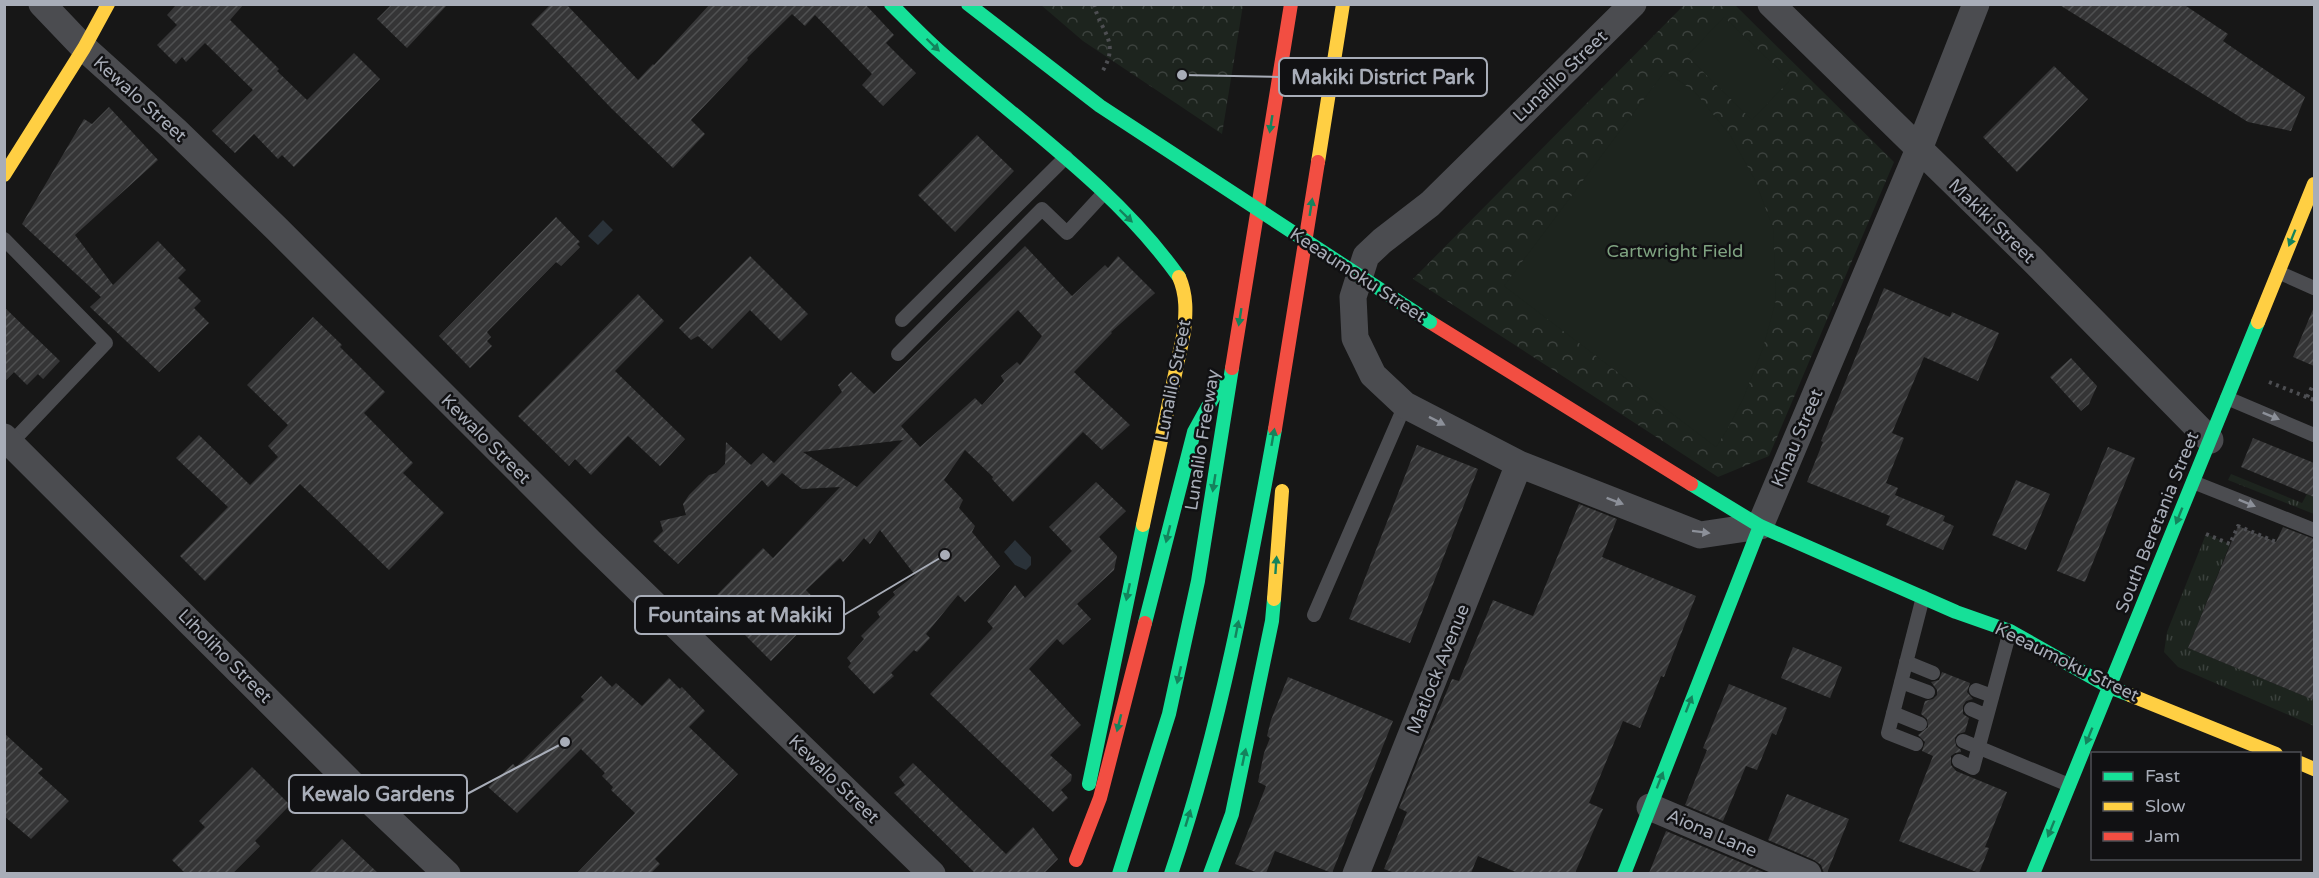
<svg xmlns="http://www.w3.org/2000/svg" width="2319" height="878" viewBox="0 0 2319 878" font-family="'Varela Round',sans-serif">
<style>
.grass{fill:url(#grass-tufts)}
.park{fill:url(#park-crowns)}
.pitch{fill:#1d241e}
.water{fill:#2a3239}
.building{fill:url(#building-hatch);fill-rule:evenodd}
.lines{fill:none;stroke-linecap:round;stroke-linejoin:round}
.path{stroke:#4d4e52;stroke-width:4;stroke-dasharray:3 4.5;stroke-linecap:butt}
.lane{stroke:#4b4c50;stroke-width:14}
.street{stroke:#4b4c50;stroke-width:27}
.fast{stroke:#16e098;stroke-width:14}
.slow{stroke:#ffcf43;stroke-width:14}
.jam{stroke:#f24e42;stroke-width:14}
.fast-bridge{stroke:#16e098;stroke-width:14}
.oneway{fill:#14835c}
.oneway2{fill:#8c9099}
.labels{text-anchor:middle;dominant-baseline:central;stroke-width:5;stroke-linejoin:round;paint-order:stroke}
.street-label{font-size:18px;fill:#a8adb8;stroke:#111113}
.park-label{font-size:18px;fill:#7fa381;stroke:#111113}
.leader{fill:none;stroke:#a8adb8;stroke-width:2}
.callout-dot{fill:#a8adb8;stroke:#111113;stroke-width:2}
.callout{fill:#111113;stroke:#a8adb8;stroke-width:2}
.callout-label{font-size:20px;text-anchor:middle;font-weight:bold;fill:#a8adb8}
</style>
<defs>
<pattern id="grass-tufts" width="24" height="20" patternUnits="userSpaceOnUse" patternTransform="scale(1.5)"><rect width="24" height="20" fill="#1d241e"/><path d="M3 7l-1-3M5 7V3M7 7l1-3M15 17l-1-3M17 17v-4M19 17l1-3" fill="none" stroke="#3b413d"/></pattern>
<pattern id="park-crowns" width="20" height="18" patternUnits="userSpaceOnUse" patternTransform="scale(1.5)"><rect width="20" height="18" fill="#1d241e"/><path d="M2 6a3 3 0 1 1 6 0M12 15a3 3 0 1 1 6 0" fill="none" stroke="#3b413d"/></pattern>
<pattern id="building-hatch" width="6" height="6" patternUnits="userSpaceOnUse" patternTransform="scale(1.5)"><rect width="6" height="6" fill="#353536"/><path d="M-1 1l2-2M0 6l6-6M5 7l2-2" fill="none" stroke="#4f5051"/></pattern>
</defs>
<rect width="100%" height="100%" fill="#171717"/>
<path class="grass" d="M2231,474l71,29 5,-9 7,3v17l-86,-34z
M2206,534l24,10 -42,104 126,52v26l-136,-59 -14,-15 3,-20z"/>
<path class="park" d="M1041,5h202l-21,129 -139,-93z
M1684,5h51l159,157 -125,294 -51,21 -305,-198z"/>
<path class="pitch" d="M1724,17l66,63 -38,40 -65,-64z
M1665,71l30,21 35,43 24,43 19,50 3,72 -13,48 -20,51 -16,31 -11,17 -212,-161z"/>
<path class="water" d="M603,220l10,10 -15,15 -10,-9z
M1015,540l16,17v8l-5,5 -11,-5 -11,-13z"/>
<path class="building" d="M177,4h67l-14,16 49,49 -2,2 30,29 47,-47 26,26 -86,88 -12,-12 -4,4 -24,-25 -19,19 -23,-22 41,-41 -48,-47 -19,19 -4,-5 -6,7 -19,-19 20,-20 -10,-10z
M392,4h56l-41,44 -30,-29z
M551,4h15l72,76 15,-16 1,1 56,-61h155l29,31 -8,8 30,30 -33,33 -21,-21 10,-11 -57,-59 -10,11 -13,-12 -45,44 1,2 -57,60 14,14 -32,34 -62,-60 -80,-84z
M2058,4h125l45,30 -5,7 82,56 -14,34 -43,-9z
M2054,66l34,33 -71,73 -34,-35z
M109,107l49,53 -83,75 38,50 45,-44 28,29 -8,8 23,23 -7,7 15,15 -50,49 -69,-65 11,-10 -79,-73 62,-105 8,5z
M977,135l37,36 -59,61 -37,-37z
M556,217l24,25 -3,2 3,3 -19,19 -5,-4 -69,70 4,5 -4,4 5,5 -22,22 -31,-32z
M1025,246l47,50 33,-31 3,3 10,-12 37,37 -44,39 1,1 -38,39 56,53 -28,25 -19,-18 -70,70 -21,-23 1,-2 -28,-27 -21,30 19,20 -4,8 16,18 -3,6 28,34 -35,36 -7,-7 -32,39 4,4 -13,14 -3,-2 -23,23 3,3 -20,18 -26,-27 3,-4 -4,-5 17,-19 -3,-3 19,-19 -3,-5 18,-17 -2,-3 22,-17 -35,-45 -10,14 -6,-6 -21,24 -3,-4 -34,32 17,18 -52,53 -60,-60 52,-53 10,10 67,-71 -38,2 -20,-16 -14,14 -6,-7 -84,84 -25,-23 10,-10 -3,-10 26,-6 -3,-11 6,-9 20,-20 7,-2 9,-9 1,-22 25,23 12,-12 11,10 68,-71 -4,-7 13,-13 23,22zM1018,310l24,26 -22,29 -3,-3 -16,14 3,5 -22,24 -7,-7 -55,49 -19,-21zM903,440l-46,47 -54,-35z
M750,256l58,58 -27,27 -31,-31 -38,39 -14,-13 -7,4 -12,-12z
M1884,288l66,29 2,-5 47,21 -21,48 -54,-24 -32,76 12,5 -18,45 12,5 -3,7 50,21 -2,5 11,5 -11,24 -57,-25 4,-9 -83,-34 16,-40 -2,-1z
M638,294l26,27 -49,50 70,68 -25,27 -32,-30 -37,39 -16,-16 -6,7 -51,-50z
M4,307l56,54 -17,18 -5,-5 -11,11 -13,-13 -10,10z
M2314,307v59l-21,-9z
M313,317l29,28 -2,2 45,45 -21,21 49,50 -10,10 41,40 -55,57 -89,-86 -95,97 -25,-25 48,-49 -52,-49 23,-23 51,50 28,-28 -10,-11 20,-21 -41,-40z
M2071,358l26,28 -8,18 -8,7 -31,-34z
M2253,438l61,25v34l-73,-30z
M1417,445l61,24 -68,174 -61,-24z
M2108,447l27,11 -50,124 -28,-11z
M2016,480l34,14 -24,56 -34,-15z
M1096,482l30,29 -27,26 18,19 -3,14 -37,34 14,15 -28,26 -6,-6 -28,30 52,56 -31,30 22,20 -1,6 -10,9 7,8 -15,14 -123,-118 63,-66 -6,-7 28,-36 10,13 47,-47 -23,-24z
M1579,504l38,15 -15,38 94,39 -32,81 -3,-1 -21,52 -17,-7 -34,82 14,6 -28,64h-57l-40,-17 -7,17h-76l-11,-4 23,-57 -8,-4 31,-77 22,-52 7,2 34,-81 40,16z
M2238,526l38,16 7,-15 31,12v161l-126,-52z
M1793,647l49,20 -12,31 -49,-20z
M1942,672l28,11 -3,9 6,7 -7,2 -3,5v8l6,4 -4,14 -7,2 -3,4 1,8 5,4v2l-6,1 -4,3v9l5,6 51,21 -22,55 4,1 -10,25 -80,-32 34,-85 -11,-5 3,-9 -7,-7 10,-8 -1,-8 -6,-5 4,-13 8,-2 4,-4v-5l-6,-8 8,-2z
M601,676l11,11 4,-4 26,23 27,-28 11,11 2,-2 23,24 -16,16 49,47 -83,85 5,5 -9,9h-74l58,-60 -24,-23 2,-3 -11,-11 3,-3 -24,-24 -64,64 -29,-26 25,-23 3,3 68,-67 -3,-3z
M1288,677l105,44 -61,152 -57,-22 -9,22h-8l-23,-9 31,-78 -8,-4 6,-29 6,-15 -3,-2 4,-16z
M1729,684l58,24 -11,27 -4,-2 -15,37 -11,-4 -23,55 -38,-16 22,-55 -4,-2z
M4,733l39,36 -5,4 31,28 -38,38 -27,-23z
M913,763l93,91 27,-27 25,32 -14,14h-69l-81,-80 11,-8 -6,-8z
M252,767l38,38 -35,36 5,5 -27,27h-48l-13,-13 33,-33 -6,-6z
M1787,794l62,25 -22,54h-3l-3,-8 -7,-5 -46,-20z
M1666,831l100,42h-117z
M342,839l36,34h-69z"/>
<g class="lines">
<path class="path" d="M1094,4c6,28 27,37 8,68
M2269,382l45,18
M2307,397l6,-12
M2206,534l24,10 8,-18 38,16"/>
<path class="lane" d="M4,239l102,104 -95,100
M2278,272l36,16
M902,320l164,-163
M898,354l144,-145 25,24 36,-39
M2227,398l87,37
M2193,482l121,48
M1314,615l91,-210
M1906,662l27,11
M1901,682l27,10
M1976,690l16,6
M1971,709l16,7
M1893,713l27,11
M1963,741l106,44
M1916,744l-28,-11 35,-136
M1959,761l14,7 37,-137"/>
<path class="street" d="M42,4l42,44 91,82 102,99 312,312 343,333
M1633,4l-203,200 -48,37 -16,15 -13,41 2,41 18,37 32,30 114,59 181,71 60,-9 159,-377 57,-145
M1771,4l261,255 178,181
M4,437l349,348 94,89
M1650,807l158,67
M1356,874l163,-410"/>
<path class="fast" d="M891,4c18,18 36,37 56,54 80,70 170,132 232,219
M1691,484l69,42 196,86 54,19 99,56 21,8
M1145,623l49,-191 27,-49
M1089,784l54,-259
M1119,874l50,-160 29,-133 34,-213
M1171,874c49,-145 77,-295 104,-445
M1210,874l22,-60 40,-193 2,-22
M1624,874l136,-348
M2033,874l225,-552"/>
<path class="slow" d="M1318,162l25,-158
M4,175l80,-127 24,-44
M2258,322l56,-138
M1143,525l41,-193c2,-19 3,-37 -5,-55
M1274,599l8,-108
M2130,695l146,59
M2300,763l14,6"/>
<path class="jam" d="M1430,322l261,162
M1232,368l59,-364
M1275,429l43,-267
M1076,860l24,-62 45,-175"/>
<path class="fast-bridge" d="M968,4l132,102 330,216"/>
</g>
<defs><path id="oneway-solid" d="M-6-.8H1V-3.2L6.5 0L1 3.2V.8H-6Z" transform="scale(1.5)"/></defs>
<g class="oneway">
<use href="#oneway-solid" transform="translate(933 45) rotate(44)"/>
<use href="#oneway-solid" transform="translate(1271 124) rotate(99)"/>
<use href="#oneway-solid" transform="translate(1311 207) rotate(-81)"/>
<use href="#oneway-solid" transform="translate(1126 216) rotate(44)"/>
<use href="#oneway-solid" transform="translate(2292 238) rotate(112)"/>
<use href="#oneway-solid" transform="translate(1240 317) rotate(99)"/>
<use href="#oneway-solid" transform="translate(1273 437) rotate(-80)"/>
<use href="#oneway-solid" transform="translate(1214 483) rotate(99)"/>
<use href="#oneway-solid" transform="translate(2179 516) rotate(112)"/>
<use href="#oneway-solid" transform="translate(1168 534) rotate(104)"/>
<use href="#oneway-solid" transform="translate(1276 565) rotate(-86)"/>
<use href="#oneway-solid" transform="translate(1128 592) rotate(102)"/>
<use href="#oneway-solid" transform="translate(1237 629) rotate(-79)"/>
<use href="#oneway-solid" transform="translate(1179 675) rotate(103)"/>
<use href="#oneway-solid" transform="translate(1689 704) rotate(-69)"/>
<use href="#oneway-solid" transform="translate(1119 723) rotate(104)"/>
<use href="#oneway-solid" transform="translate(2089 736) rotate(112)"/>
<use href="#oneway-solid" transform="translate(1244 757) rotate(-78)"/>
<use href="#oneway-solid" transform="translate(1660 780) rotate(-69)"/>
<use href="#oneway-solid" transform="translate(1188 818) rotate(-73)"/>
<use href="#oneway-solid" transform="translate(2051 829) rotate(112)"/>
</g>
<g class="oneway2">
<use href="#oneway-solid" transform="translate(2271 416) rotate(22)"/>
<use href="#oneway-solid" transform="translate(1437 421) rotate(27)"/>
<use href="#oneway-solid" transform="translate(1615 501) rotate(21)"/>
<use href="#oneway-solid" transform="translate(2247 503) rotate(22)"/>
<use href="#oneway-solid" transform="translate(1701 532) rotate(7)"/>
</g>
<g class="labels">
<g class="street-label">
<text transform="translate(1560 76) rotate(-44)">Lunalilo Street</text>
<text transform="translate(140 99) rotate(42)">Kewalo Street</text>
<text transform="translate(1992 221) rotate(44)">Makiki Street</text>
<text transform="translate(1358 275) rotate(33)">Keeaumoku Street</text>
<text transform="translate(1173 380) rotate(-79)">Lunalilo Street</text>
<text transform="translate(1797 438) rotate(-67)">Kinau Street</text>
<text transform="translate(486 439) rotate(45)">Kewalo Street</text>
<text transform="translate(1202 440) rotate(-81)">Lunalilo Freeway</text>
<text transform="translate(2157 522) rotate(-68)">South Beretania Street</text>
<text transform="translate(225 656) rotate(45)">Liholiho Street</text>
<text transform="translate(2067 662) rotate(26)">Keeaumoku Street</text>
<text transform="translate(1438 669) rotate(-68)">Matlock Avenue</text>
<text transform="translate(834 779) rotate(44)">Kewalo Street</text>
<text transform="translate(1712 833) rotate(23)">Aiona Lane</text>
</g>
<g class="park-label">
<text x="1675" y="251">Cartwright Field</text>
</g>
</g>
<path class="leader" d="M1182 75L1279 77M945 555L844 615M565 742L467 794"/>
<g class="callout-dot">
<circle cx="1182" cy="75" r="6"/>
<circle cx="945" cy="555" r="6"/>
<circle cx="565" cy="742" r="6"/>
</g>
<g class="callout">
<rect x="1279" y="58" width="208" height="38" rx="6"/>
<rect x="635" y="596" width="209" height="38" rx="6"/>
<rect x="289" y="775" width="178" height="38" rx="6"/>
</g>
<g class="callout-label">
<text x="1383" y="84">Makiki District Park</text>
<text x="740" y="622">Fountains at Makiki</text>
<text x="378" y="801">Kewalo Gardens</text>
</g>
<rect width="2319" height="878" fill="none" stroke="#a8adb8" stroke-width="12"/>
<rect x="2091" y="752" width="210" height="108" fill="#111113" stroke="#4d4f55" stroke-width="1.5"/>
<rect x="2103" y="772" width="30" height="9" fill="#16e098" stroke="#4d4f55" stroke-width="1.5"/>
<text x="2145" y="782" font-size="18" fill="#a8adb8">Fast</text>
<rect x="2103" y="802" width="30" height="9" fill="#ffcf43" stroke="#4d4f55" stroke-width="1.5"/>
<text x="2145" y="812" font-size="18" fill="#a8adb8">Slow</text>
<rect x="2103" y="832" width="30" height="9" fill="#f24e42" stroke="#4d4f55" stroke-width="1.5"/>
<text x="2145" y="842" font-size="18" fill="#a8adb8">Jam</text>
</svg>
